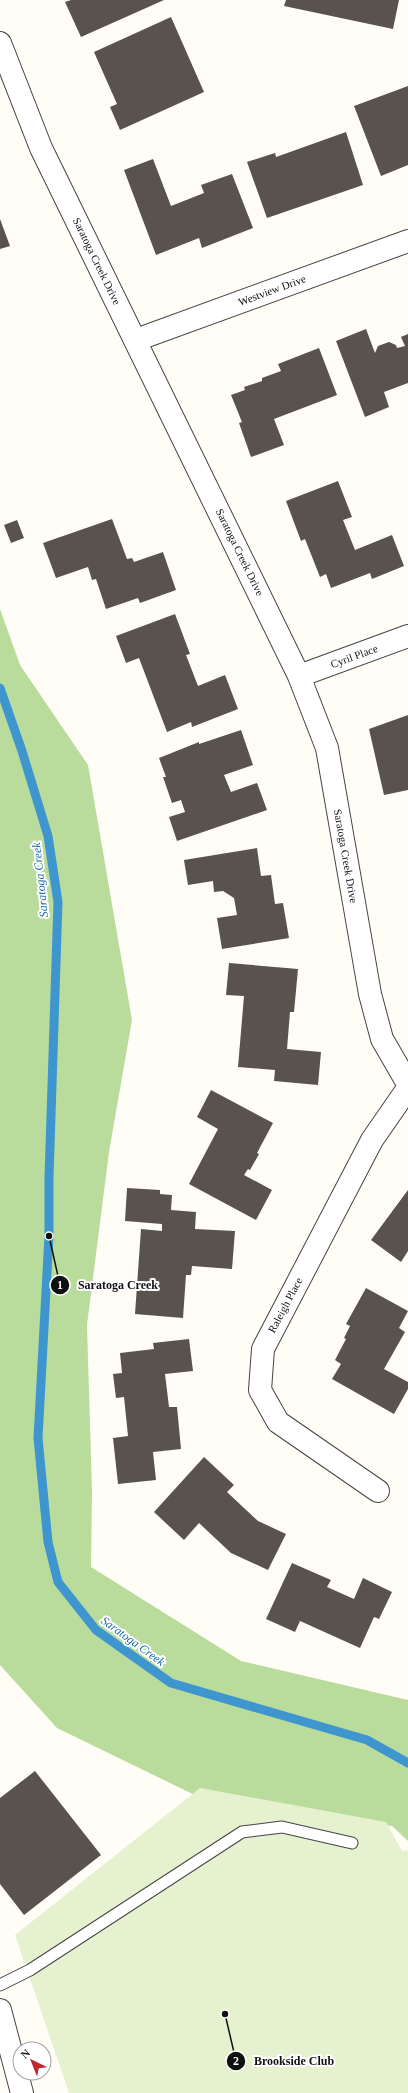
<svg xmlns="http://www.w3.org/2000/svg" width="408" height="2093" viewBox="0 0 408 2093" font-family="Georgia,serif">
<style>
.forest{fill:#b9dc9c}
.pitch{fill:#e6f2cf}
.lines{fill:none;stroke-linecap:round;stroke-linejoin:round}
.stream{stroke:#3f96cf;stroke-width:9}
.building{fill:#5a524d}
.service-casing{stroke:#444;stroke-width:13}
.minor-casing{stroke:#444;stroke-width:24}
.service{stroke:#fff;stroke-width:11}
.minor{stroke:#fff;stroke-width:22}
.labels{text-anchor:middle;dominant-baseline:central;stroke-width:4;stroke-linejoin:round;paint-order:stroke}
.street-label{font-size:11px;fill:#111;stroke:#fff}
.water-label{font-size:12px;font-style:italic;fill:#1768a6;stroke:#fff}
.leader{fill:none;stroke:#111;stroke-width:1.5}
.callout-dot{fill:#111;stroke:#fff;stroke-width:1.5}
.mark-label{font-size:12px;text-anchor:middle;font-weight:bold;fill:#fff}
.callout-label{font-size:12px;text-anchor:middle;font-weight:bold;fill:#111;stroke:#fff;stroke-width:4;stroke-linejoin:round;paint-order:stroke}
</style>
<rect width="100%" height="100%" fill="#fffdf5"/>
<path class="forest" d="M0,609l20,56 68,100 44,255 -23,132 -22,173 5,166 -1,76 150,94 167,39v141l-16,-15 -185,-25 -150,-73 -57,-63z"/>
<path class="pitch" d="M200,1788l186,34 16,29 6,-1v243h-339l-54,-158z"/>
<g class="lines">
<path class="stream" d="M0,688l22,63 26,85 10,66 -9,275v59l-11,202 10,104 10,40 38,48 75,53 196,57 41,23"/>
</g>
<path class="building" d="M71,0h93l-83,37 -16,-35z
M286,0h113l-6,29 -109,-23z
M171,17l33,75 -84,38 -10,-23 7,-3 -23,-52z
M408,86v79l-27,11 -27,-70z
M346,132l17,53 -96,33 -20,-56 28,-9 1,4z
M153,159l18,47 33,-13 -3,-8 31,-11 21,54 -51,20 -3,-10 -43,17 -32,-85z
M0,219l10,27 -10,3z
M366,329l9,24 3,-7 11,-4 7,3 1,3 8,-2 -4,-9 7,-3v49l-24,9 5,15 -24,10 -29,-76z
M319,348l18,47 -63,24 10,26 -33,12 -12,-34 3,-1 -11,-27 14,-5 -1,-3 18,-6v-3l19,-7 -3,-7z
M338,481l14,36 -9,3 12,30 37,-15 12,31 -32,13 -2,-6 -39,15 -5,-14 -6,3 -15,-38 -4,2 -15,-40z
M112,519l15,40 5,-1 2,4 29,-10 13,38 -36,13 -2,-5 -32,11 -10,-30 -4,1 -4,-13 -32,11 -13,-35z
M17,520l7,18 -13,5 -7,-18z
M175,614l15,40 -4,1 12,31 27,-11 13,34 -46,18 -1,-5 -24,10 -28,-74 -13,5 -10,-27z
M408,715v75l-24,5 -15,-66z
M241,730l12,35 -29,10 7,17 26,-9 10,27 -90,31 -8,-24 16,-5 -4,-12 -9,3 -9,-26h3l-7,-19 40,-16v2z
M257,848l4,28 10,-1 4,29 8,-1 6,35 -67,11 -5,-31 20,-3 -3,-17 -11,-7 -9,1 -1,-11 -25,4 -4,-25z
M229,963l69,6 -4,43h-4l-3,37 34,3 -3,33 -44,-4 1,-11 -37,-3 6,-71 -18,-1z
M211,1090l62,33 -16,30 2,1 -9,16 -2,-1 -4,6 28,15 -16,30 -67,-36 29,-55 -21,-12z
M127,1188l33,2v4l12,1 -1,15 25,2 -1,17 40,2 -3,38 -40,-3 -1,9h-5l-3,43 -48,-4 6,-85 21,2v-7l-37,-3z
M408,1190v61l-7,11 -30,-22z
M366,1288l42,23 -9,17 6,4 -21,37 24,13v7l-14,25 -62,-35 9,-15 -6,-4 11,-21 -2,-1 6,-12 -4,-2z
M189,1339l4,32 -28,3 4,33h8l4,42 -28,3 3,28 -38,4 -5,-46 15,-2 -4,-39 -8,1 -3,-24 9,-1 -2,-20 34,-4 -1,-6z
M204,1457l30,28 -7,7 31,29 28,13 -18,36 -37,-17 -32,-30 -15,17 -30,-28z
M292,1563l39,17 -4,7 27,12 9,-21 29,14 -13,27 -5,-2 -14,31 -60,-27 -5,11 -29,-13z
M35,1771l66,84 -77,60 -24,-31v-86z"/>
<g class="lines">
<g class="service-casing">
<path id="service" d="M0,1985l30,-15 212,-138 40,-5 70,16"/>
</g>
<g class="minor-casing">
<path id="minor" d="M0,43l41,105 258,528 28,72 43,246 12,45 26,45
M136,340l272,-99
M299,676l109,-40
M378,1491l-100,-69 -18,-32 3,-41 109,-209 36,-52
M0,2010l22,83"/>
</g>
<use href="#service" class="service"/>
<use href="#minor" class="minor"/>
</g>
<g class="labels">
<g class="street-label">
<text transform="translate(97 261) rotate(64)">Saratoga Creek Drive</text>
<text transform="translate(272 290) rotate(-20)">Westview Drive</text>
<text transform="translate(240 552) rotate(64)">Saratoga Creek Drive</text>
<text transform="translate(354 656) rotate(-20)">Cyril Place</text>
<text transform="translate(346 856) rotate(80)">Saratoga Creek Drive</text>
<text transform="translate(285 1305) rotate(-62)">Raleigh Place</text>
</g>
<g class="water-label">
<text transform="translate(40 880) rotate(-96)">Saratoga Creek</text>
<text transform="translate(133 1641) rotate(36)">Saratoga Creek</text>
</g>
</g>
<path class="leader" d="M49 1236L60 1285M225 2014L236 2061"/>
<g class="callout-dot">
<circle cx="49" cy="1236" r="4"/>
<circle cx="225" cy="2014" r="4"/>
<circle cx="60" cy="1285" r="10"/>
<circle cx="236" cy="2061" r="10"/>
</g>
<g class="mark-label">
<text x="60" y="1289">1</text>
<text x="236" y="2065">2</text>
</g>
<g class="callout-label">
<text x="118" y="1289">Saratoga Creek</text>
<text x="294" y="2065">Brookside Club</text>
</g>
<g transform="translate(32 2061) rotate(317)"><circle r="19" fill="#ffffff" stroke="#a0a0a0"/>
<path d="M0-3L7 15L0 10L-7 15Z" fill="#c4262e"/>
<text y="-6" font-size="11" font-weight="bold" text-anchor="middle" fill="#111111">N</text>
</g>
</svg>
